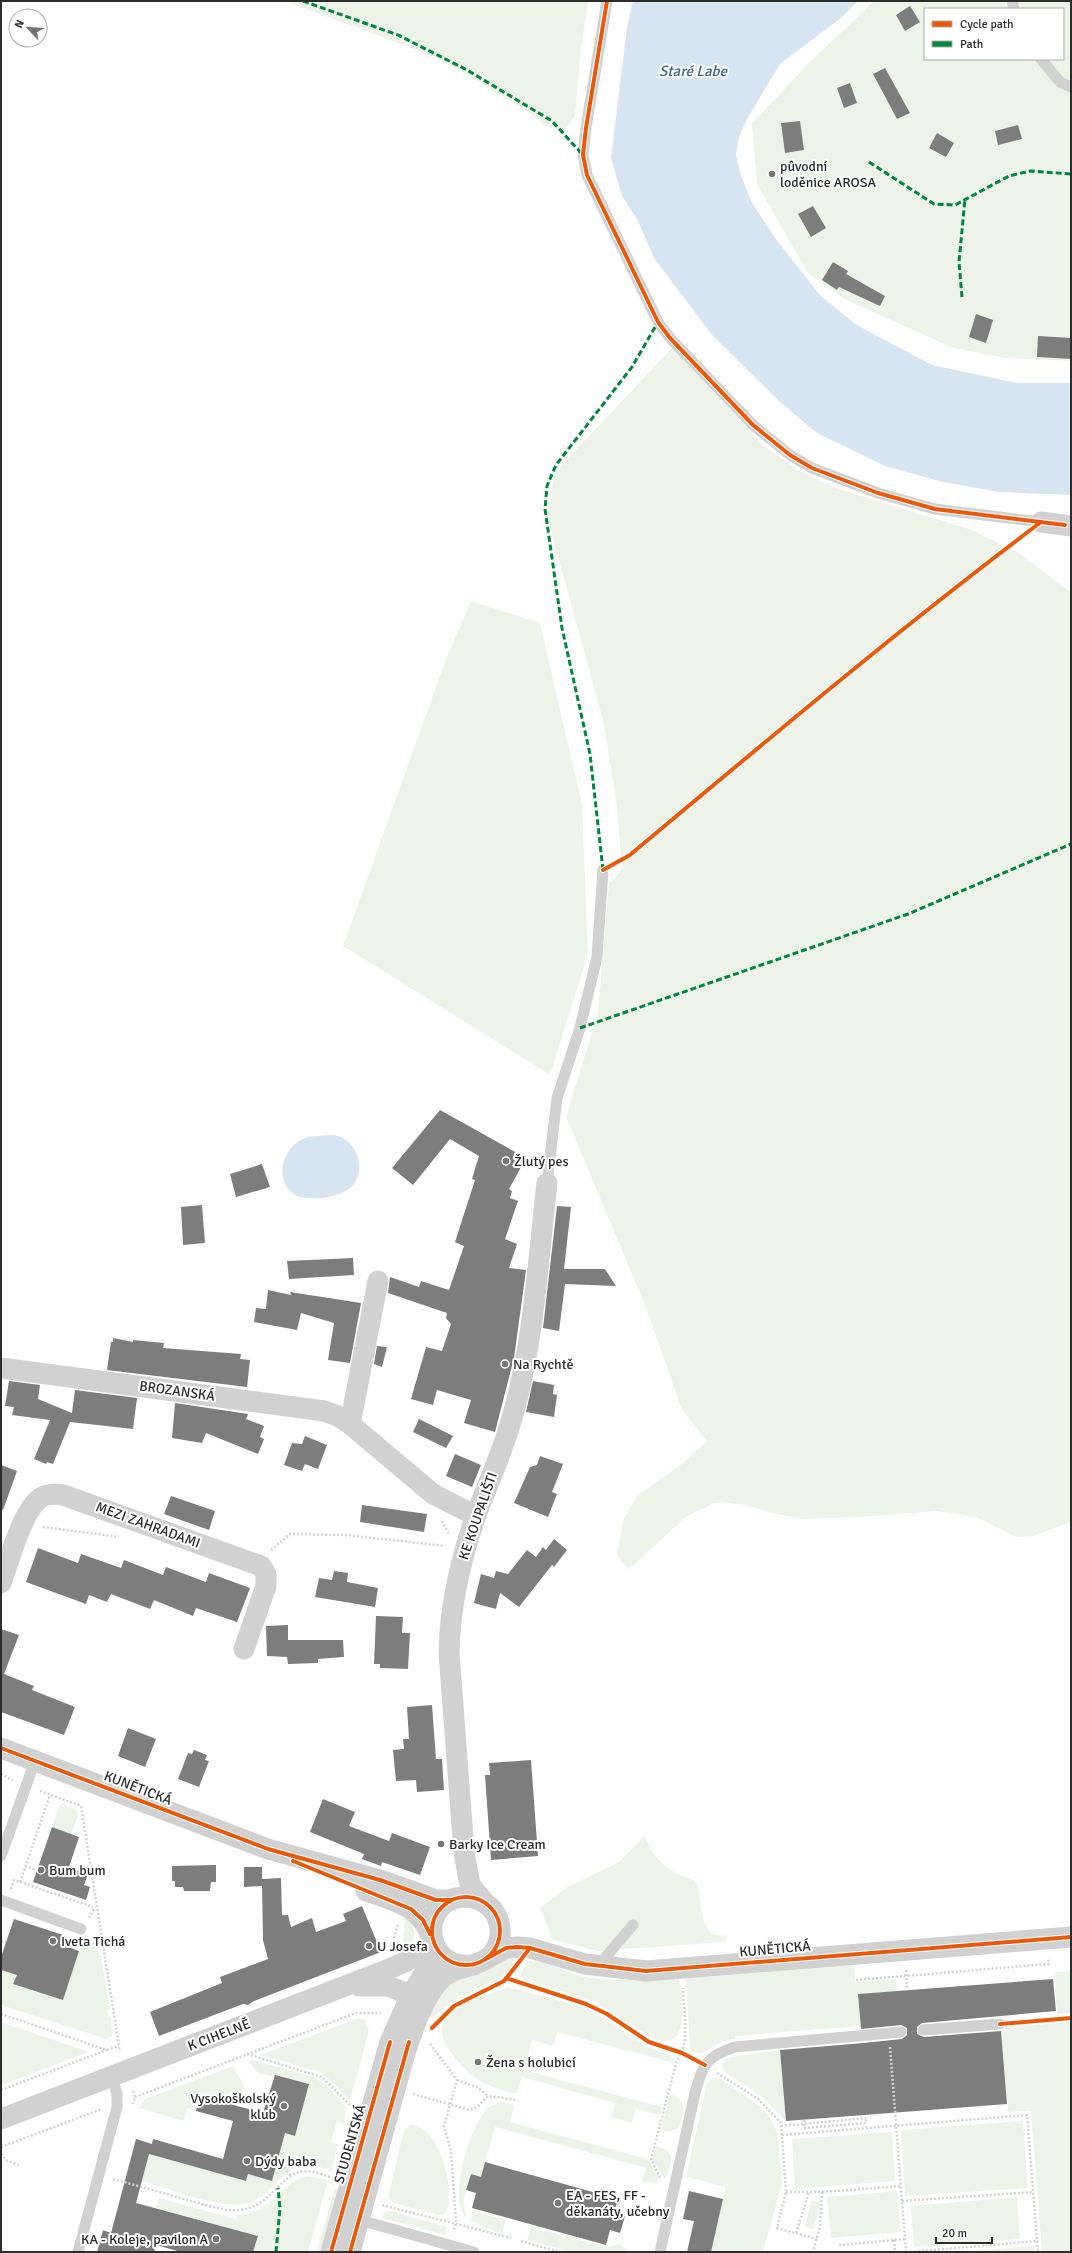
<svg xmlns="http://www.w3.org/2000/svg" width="1072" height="2253" viewBox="0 0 1072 2253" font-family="Signika,sans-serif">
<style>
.green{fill:#eef3ea;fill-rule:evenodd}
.water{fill:#d6e5f1}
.building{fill:#7d7d7d}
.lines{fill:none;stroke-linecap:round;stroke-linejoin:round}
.path{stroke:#d1d1d1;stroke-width:2.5;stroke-dasharray:2 2;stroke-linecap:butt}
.service{stroke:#d1d1d1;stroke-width:11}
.minor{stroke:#d1d1d1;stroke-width:21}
.path-bridge{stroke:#d1d1d1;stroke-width:2.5;stroke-dasharray:2 2;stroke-linecap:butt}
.quiet{stroke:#00873e;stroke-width:3;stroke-dasharray:6 3;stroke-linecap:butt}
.cycleway-casing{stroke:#fff;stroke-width:6}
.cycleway{stroke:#e8590c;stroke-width:4}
.poi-dot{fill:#767676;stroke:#fff;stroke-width:1.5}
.labels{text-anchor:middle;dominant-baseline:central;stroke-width:4;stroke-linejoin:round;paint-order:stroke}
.poi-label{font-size:14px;fill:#2c2c2c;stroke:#fff;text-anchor:start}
.street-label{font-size:14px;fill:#2c2c2c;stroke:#fff}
.water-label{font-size:15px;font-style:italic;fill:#3a698e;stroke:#fff}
</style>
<rect width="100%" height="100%" fill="#fff"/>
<path class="green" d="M285,1h303l-8,55 -5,60 -12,16 -19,-7 -16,-13 -87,-53z
M874,1h197v360l-66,-3 -52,-10 -109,-49 -36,-26 -51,-89 -5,-61 61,-64zM925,9h138v50h-138z
M672,348l92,98 34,24 38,18 136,42 48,24 51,38v930l-38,14 -17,1 -40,-20 -39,-6 -77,6 -57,2 -31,-6 -28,-8 -22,-3 -10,2 -26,13 -58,53 -11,-15 7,-37 13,-22 46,-33 24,-22 -25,-31 -37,-105 -79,-188 32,-104 11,-130 13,-12 -5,-65 -14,-86 -57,-207 10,-42z
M471,601l69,22 42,181 6,150 -38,121 -207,-129 103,-287z
M63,1804l13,5 2,7 -7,18 -19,-7 7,-21z
M645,1835c5,19 20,34 38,41 7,3 12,3 15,10 4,18 1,55 29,49l-2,7 -127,9 -45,-11 -13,-32 27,-21 52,-25z
M406,1914c13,19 10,27 -5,43z
M82,1941l14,6 5,10 9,52 -3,1 2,7h2l1,19 -3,4 -108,-35v-35l16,5 -3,10 49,15z
M517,1955l-6,12 -7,8 -53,27 -17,15h-10l17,-30 62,-30z
M530,1961c18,0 33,10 50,15 28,6 71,4 99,2 2,21 13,72 -24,62l-61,-39 -70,-21 -3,-7 5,-11z
M854,1964l1,18 41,-3 1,12 -39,3 2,32 -125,10v3c-6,1 -11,2 -16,4 -9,4 -19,17 -29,6l-4,-72z
M1071,1971v42l-14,1 -3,-42z
M508,1987l75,20 20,11 46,30 19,6 6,5v4l-117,-31 -4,14 -21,-6 -8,30 138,37 -2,8 -24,-6 -4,14 -21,-6 4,-14 -93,-26 -5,17c-12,-3 -24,-6 -35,-12 -14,-7 -50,-43 -38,-61 13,-19 43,-26 64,-34z
M359,2018l6,2 4,11 -19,70 -17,-18 -13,-11 -60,-17z
M1,2022l88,30 -88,33z
M1071,2022v230h-29l-11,-141 -23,1 -7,-84z
M780,2050l6,71 -25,-25 -35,-23 -4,-6 1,-4 7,-6z
M252,2060l62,17 13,9 19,21 -2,16 -7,-2 -6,21 7,2 -7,27c-9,-3 -18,-7 -27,-6 -23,2 -32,35 -61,39 -24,5 -76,-16 -101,-23l7,-27 97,27 2,-7 24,7 13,-48 10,3 14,-51 -51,-12 -10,-12z
M233,2066l11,19 -6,21 -38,-10 -4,15 -9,-3 -4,13 -44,-13 6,-9z
M712,2078h7l42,29 8,8 9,19 4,50 -19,68h-52l15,-65 -40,-10 21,-94z
M670,2094c19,5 13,19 9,34l-11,4 -7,-2z
M501,2102l13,3 -4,17 138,37 10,18 -1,7 -15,-3 4,-13 -151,-41 -14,50 -11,-3 -6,26 2,18c-19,-18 4,-94 22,-110 4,-3 8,-4 13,-6z
M1023,2121l5,67 -123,8 -4,-66z
M410,2125c30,-3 49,75 34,89l-6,1 -45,-12 -5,-6 16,-67z
M892,2132l3,49 -100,8 -3,-50z
M656,2146c12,4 18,7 14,21 -1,4 -2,8 -5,12l-13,-19z
M307,2176l21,4 -20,72h-55l5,-16 -102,-28 3,-10 77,21 1,-4c40,-3 41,-33 70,-39z
M339,2187l-14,65h-8l17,-61z
M897,2191l4,41 -70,6 -4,-41z
M1017,2197l3,42 -106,8 -3,-41z
M814,2200l7,4 -8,26 -8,-4 6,-24z
M385,2211h6l56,16 -2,8 -63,-17z
M473,2211l33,9 -4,14 -32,-13z
M531,2227l75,20 14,-3 10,8h-59l-44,-12z
M1034,2246v6h-74z"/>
<path class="water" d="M633,1h225l-17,17 -61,46 -33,55 -8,18 -3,18 5,20 10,26 24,37 45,57 35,29 77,41 85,18h54v112l-71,-3 -57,-10 -58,-16 -68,-33 -37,-31 -68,-67 -58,-77 -17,-39 -15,-23 -11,-38 16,-131z
M333,1135c22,2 34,31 21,49 -9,12 -35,16 -48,14 -33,-5 -29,-46 -4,-59 9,-4 21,-3 31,-4z"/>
<path class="building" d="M910,6l10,16 -15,9 -9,-16z
M885,68l25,45 -13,6 -24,-45z
M850,83l7,20 -13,5 -7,-20z
M800,121l4,29 -19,3 -4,-30z
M1018,125l4,14 -24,6 -3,-14z
M937,133l17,10 -8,14 -17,-9z
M813,206l13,22 -15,9 -13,-23z
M833,262l15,9 -2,3 39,22 -5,10 -41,-19 -2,3 -15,-10z
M976,314l17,6 -7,23 -17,-6z
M1038,336l33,2v21l-34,-2z
M440,1110l86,48 -17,31 3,2 -2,7 8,3 -13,38 12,5 -8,24 17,2 -12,88 -19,74 -31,-9 7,-23 -34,-10 -4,15 -22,-6 15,-52 16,4 9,-27 -5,-6 1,-5 -59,-20 2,-16 29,10 2,-6 28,9 15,-44 -9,-4 20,-62 -3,-1 7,-23 -29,-17 -37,46 -21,-17z
M262,1164l8,23 -34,10 -6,-23z
M202,1205l3,38 -22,2 -2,-38z
M557,1206l14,1 -7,62h41l11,17 -51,-2 -6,47 -16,-3z
M353,1258l1,17 -65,4 -2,-18z
M268,1290l23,5 -1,-3 71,11 -11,60 -22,-3 6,-37 -33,-10 -4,17 -43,-8 2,-14 10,1z
M113,1338l20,4v-2l31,3 -1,5 78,6 -1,5 10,1 -3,27 -140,-17 4,-28h2z
M377,1346l10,1 -5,20 -8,-3z
M9,1381l31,4 -2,14 34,14 3,-23 62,8 -4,31 -63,-7 -17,42 -6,-2 -1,2 -12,-5 16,-39 -38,-5 2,-8 -9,-1z
M533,1381l21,4 -1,9 4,1 -3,22 -28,-5z
M175,1403l73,11 -2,5 18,7 -4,11 4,2 -6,15 -52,-21 -4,10 -30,-5z
M419,1419l34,17 -7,12 -33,-16z
M305,1436l22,9 -9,24 -13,-5 -3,7 -18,-6 8,-22 10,1z
M455,1454l26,11 -9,22 -26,-11z
M540,1456l23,8 -11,28 5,2 -9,23 -34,-14 16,-36 7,-2z
M1,1465l16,6 -14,39 -2,-1z
M171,1496l44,15 -6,19 -45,-16z
M362,1505l65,9 -3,18 -64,-10z
M554,1539l13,11 -13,17 -2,-2 -33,42 -19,-14 -4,16 -22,-6 7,-29 13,4 2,-7 12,3 19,-24 9,7 7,-10 3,3z
M38,1548l40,15 3,-9 40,14 3,-8 39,15 3,-8 40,15 3,-9 41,15 -13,34 -41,-14 -3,8 -39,-16 -4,9 -39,-15 -4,8 -18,-7 -3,9 -60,-22z
M334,1571l14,2 -1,9 31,6 -3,19 -60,-10 4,-19 13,2z
M376,1616l27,1 -1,16h8l-2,36 -28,-1v-4h-6z
M288,1625v15h55l1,17 -26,2v4l-30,1 -1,-7 -20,-1 -1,-30z
M1,1629l18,6 -15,39 30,12 -2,4 43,17 -11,28 -63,-23z
M432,1705l4,54h6l2,31 -27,2 -1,-12 -20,1 -3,-31 11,-1 -1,-10h6l-2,-32z
M128,1728l28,11 -11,28 -27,-11z
M194,1750l13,5 -2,5 4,1 -10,26 -21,-8 10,-26 4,1z
M531,1760l7,96 -47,4 -6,-85h5l-1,-12z
M323,1799l32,13 -6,14 40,15 3,-8 38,14 -10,28 -38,-13 -1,4 -19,-7 2,-5 -54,-22z
M52,1827l27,10 -10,30 19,7 -4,11 6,2 -4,13 -53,-18z
M216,1865v17h-5l-1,9h-26l-1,-4h-8v-6h-3v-15z
M244,1867h18v12l19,-1 1,37h6l3,12 21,-9 4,14 30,-11 -3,-7 19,-8 19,46 -127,49 -6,4 -5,-1 -84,32 -9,-24 72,-29 -2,-6 48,-18 -5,-19 -1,-54 -18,1z
M14,1919l49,16 -3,9 19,7 -16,49 -50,-16 4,-9 -16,-5v-13z
M1053,1979l3,32 -134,12 -5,4v7l7,3 77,-6 6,73 -221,17 -6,-71 84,-7 38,-4 5,-4v-7l-6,-3 -40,4 -3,-35z
M275,2075l34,9 -14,52 -10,-3 -13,48 -24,-7 -2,7 -97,-27 -13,49 122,33 -5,16h-72l-25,-7 -2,7h-57l6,-22 8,3 25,-94 16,5 1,-5 70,20 10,-38 -37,-10 4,-15 63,17z
M485,2162l133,37 -4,14 11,3 -5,17 -10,-3 -4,15 -134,-37 4,-15 -10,-3 5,-16 10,3z
M689,2191l34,8 -12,53h-24l7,-31 -11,-2z"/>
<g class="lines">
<path class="path" d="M442,1521l7,13
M43,1527l76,10
M271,1550l19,-16 56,1 99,11
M1,1774l12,6
M40,1791l41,15 39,246
M25,1866l12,4
M20,1882l30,-87
M11,1889l3,-9 79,27
M89,1918l6,-11
M1,1941l5,1
M89,1941l14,6
M392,1946l6,-22
M906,1970l1,20
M856,1980l193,-16 -1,-6
M1,2014l106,36 12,-4
M430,2044l27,36 -13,46 7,25 5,72 -3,9
M890,2047l16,205
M247,2054l75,23 30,30
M717,2073l41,26 23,24 5,69 -9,36 40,11
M457,2080l20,7 11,9
M1,2090l106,-40
M133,2091l2,6 -2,7
M413,2094l57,16 7,-3 11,-11 29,4
M135,2097l221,-84h25
M781,2126l85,-8
M782,2135l245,-20 11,137
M1,2147l101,-38
M1,2154l6,7 12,4
M277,2164l7,3 7,9
M660,2178l-9,-19 26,-99c14,-19 6,-49 6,-72
M113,2179c25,7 50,14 74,21 17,4 34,11 51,10 34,-2 41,-37 67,-39 9,0 19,4 27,7
M786,2192h36l-2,34 -7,26
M822,2192l79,-6
M902,2201l131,-9
M382,2205l129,33
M796,2233l13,-41
M894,2240l1,12
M521,2241l39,11
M839,2245l66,-6
M910,2252l127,-11"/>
<path class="service" d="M607,1l-21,127 -3,27 4,20 71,147 12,16 83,87 37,30 22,13 66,25 57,16 106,13
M1012,1l2,8
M1041,59l19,23 11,5
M547,1183l10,-85 23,-70 17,-71 6,-87
M1,1856l34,-95
M1,1900l80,29
M602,1967l2,-8 29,-34
M923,2030l77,-6
M356,2219l118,33
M78,2252l39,-145v-13l-5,-18
M660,2252l35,-159c8,-28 11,-37 40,-46l166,-15"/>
<path class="minor" d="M1041,522l30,4
M1,1368l323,43 14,5 12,8 83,70 43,22
M350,1424l28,-143
M1,1583c8,-21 22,-76 41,-86 7,-4 14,-3 21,-2l198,71 5,8v12l-22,63
M1,1748l267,101 112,31 56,20h16
M366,1891c29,10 56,15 66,48
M485,1903l-15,-18 -6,-33 -15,-199c1,-49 11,-92 27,-138 12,-32 27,-64 36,-97 22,-76 26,-157 35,-235
M486,1959l20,-11 11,-1 13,1 55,16 61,7 425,-34
M359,1986h29l30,12 7,-1
M1,2119l388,-150 16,-7 28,-19
M331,2252l59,-210 21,-47 26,-43
M350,2252l55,-199c8,-24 17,-53 35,-73 18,-20 54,-7 60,-44 1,-10 -2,-20 -9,-28 -7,-7 -17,-11 -27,-11 -46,2 -43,74 10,68"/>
<path class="path-bridge" d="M804,2120v8l62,-5v-5"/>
<path class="quiet" d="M303,1l95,34 69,35 85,51 31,34
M869,162l65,42 21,1 54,-29 21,-5 41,3
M962,297l-3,-35 6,-63
M603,870l-13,-116 -28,-126 -17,-119 2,-23 9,-21 76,-98 26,-45
M580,1028l328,-114 163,-70
M276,2252l4,-44 -2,-20"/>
<g class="cycleway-casing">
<path id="cycleway" d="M607,1l-21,127 -3,27 4,20 71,147 12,16 83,87 37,30 22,13 66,25 57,16 130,16
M603,870l27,-15c135,-113 270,-227 411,-333
M1,1748l267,101 112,31 56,20h16
M293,1861l118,48 12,11 7,14
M432 1931a34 34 0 1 1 68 0a34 34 0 1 1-68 0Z
M486,1959l20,-11 11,-1 13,1 55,16 61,7 425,-34
M506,1978l80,26 21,10 42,28 33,11 23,12
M1000,2024l71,-6
M432,2028l22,-22 50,-25 26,-33
M331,2252l59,-210
M350,2252l59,-210"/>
</g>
<use href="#cycleway" class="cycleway"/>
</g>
<g class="poi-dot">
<circle cx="772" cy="174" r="4"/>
<circle cx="506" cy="1161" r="4"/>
<circle cx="505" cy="1364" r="4"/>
<circle cx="441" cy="1844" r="4"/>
<circle cx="41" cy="1870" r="4"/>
<circle cx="53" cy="1941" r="4"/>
<circle cx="369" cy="1946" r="4"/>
<circle cx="478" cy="2062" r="4"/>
<circle cx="284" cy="2106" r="4"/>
<circle cx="247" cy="2161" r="4"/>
<circle cx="558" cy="2203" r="4"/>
<circle cx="216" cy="2239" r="4"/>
</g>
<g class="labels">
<g class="poi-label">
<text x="780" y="166">původní<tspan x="780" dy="16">loděnice AROSA</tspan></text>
<text x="514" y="1161">Žlutý pes</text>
<text x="513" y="1364">Na Rychtě</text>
<text x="449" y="1844">Barky Ice Cream</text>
<text x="49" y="1870">Bum bum</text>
<text x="61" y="1941">Iveta Tichá</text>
<text x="377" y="1946">U Josefa</text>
<text x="486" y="2062">Žena s holubicí</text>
<text x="276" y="2098" text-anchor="end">Vysokoškolský<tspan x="276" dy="16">klub</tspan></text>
<text x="255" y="2161">Dýdy baba</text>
<text x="566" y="2195">EA - FES, FF -<tspan x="566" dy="16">děkanáty, učebny</tspan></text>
<text x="208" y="2239" text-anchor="end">KA - Koleje, pavilon A</text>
</g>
<g class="street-label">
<text transform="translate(177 1391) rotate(8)">BROZANSKÁ</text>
<text transform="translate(478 1516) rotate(-71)">KE KOUPALIŠTI</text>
<text transform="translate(148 1525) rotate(20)">MEZI ZAHRADAMI</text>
<text transform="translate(138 1788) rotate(21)">KUNĚTICKÁ</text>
<text transform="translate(775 1949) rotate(-5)">KUNĚTICKÁ</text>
<text transform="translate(219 2035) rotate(-21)">K CIHELNĚ</text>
<text transform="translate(350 2144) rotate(-74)">STUDENTSKÁ</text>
</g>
<g class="water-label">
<text x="693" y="71">Staré Labe</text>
</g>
</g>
<rect width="1072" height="2253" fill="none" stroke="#2c2c2c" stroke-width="4"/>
<rect x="924" y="8" width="140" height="52" fill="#ffffff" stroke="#ababab"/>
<rect x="932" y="21" width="20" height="6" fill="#e8590c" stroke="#ababab"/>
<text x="960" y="28" font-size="12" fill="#2c2c2c">Cycle path</text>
<rect x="932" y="41" width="20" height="6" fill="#00873e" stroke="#ababab"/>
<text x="960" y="48" font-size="12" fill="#2c2c2c">Path</text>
<g transform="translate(28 28) rotate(295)"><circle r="19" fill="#ffffff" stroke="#ababab"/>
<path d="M0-3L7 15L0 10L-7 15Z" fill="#767676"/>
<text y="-6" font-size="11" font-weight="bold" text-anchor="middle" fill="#2c2c2c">N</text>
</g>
<path d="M936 2237v6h56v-6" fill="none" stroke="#2c2c2c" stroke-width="2"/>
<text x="942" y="2237" font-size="12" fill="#2c2c2c" stroke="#ffffff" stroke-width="3" paint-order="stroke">20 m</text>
</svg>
